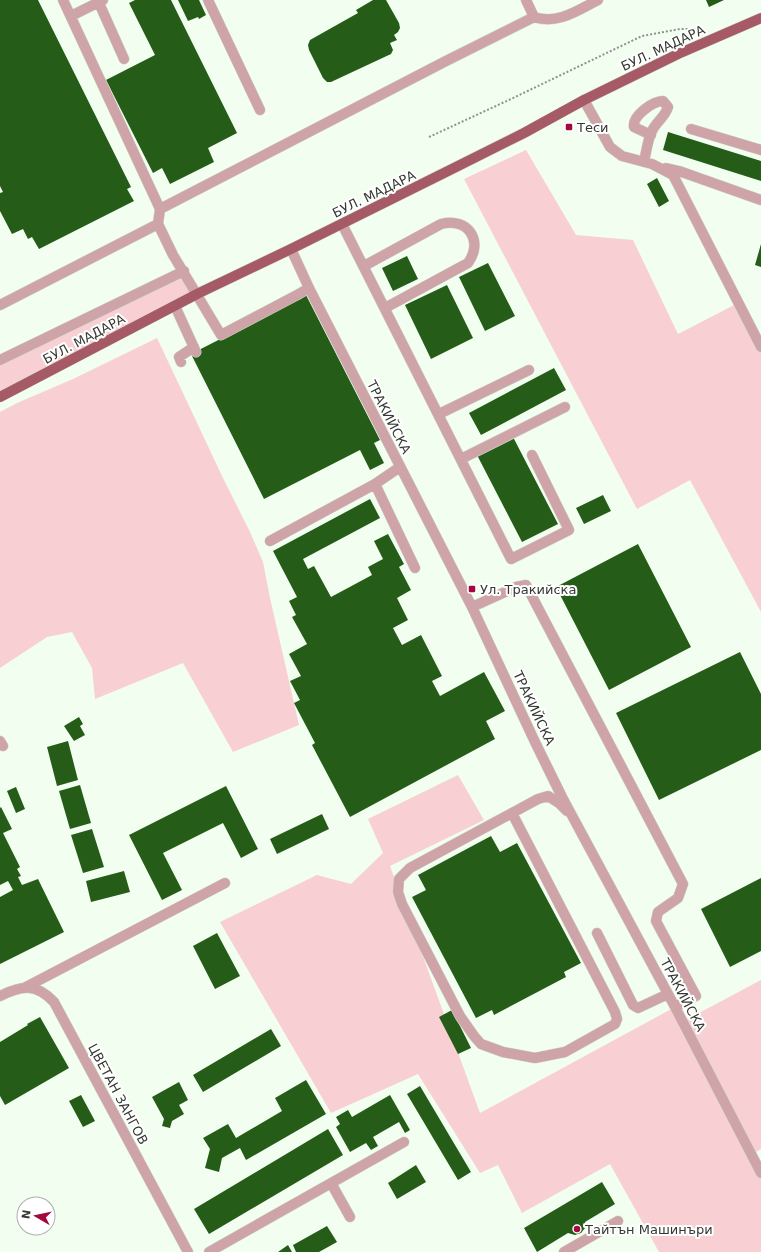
<svg xmlns="http://www.w3.org/2000/svg" width="761" height="1252" viewBox="0 0 761 1252" font-family="'DejaVu Sans',sans-serif">
<style>
.green{fill:#f8d0d4}
.building{fill:#255d18}
.lines{fill:none;stroke-linecap:round;stroke-linejoin:round}
.minor-casing{stroke:#d0dbcd;stroke-width:11}
.major-casing{stroke:#d0dbcd;stroke-width:11}
.path{stroke:#8c948a;stroke-width:2;stroke-dasharray:2 2;stroke-linecap:butt}
.minor{stroke:#cfa4a8;stroke-width:10}
.major{stroke:#a55a65;stroke-width:10}
.poi-dot{fill:#a4083e;stroke:#fff;stroke-width:1.5}
.labels{text-anchor:middle;dominant-baseline:central;stroke-width:4;stroke-linejoin:round;paint-order:stroke}
.street-label{font-size:13px;fill:#343933;stroke:#fff}
.poi-label{font-size:13px;fill:#343933;stroke:#fff;text-anchor:start}
</style>
<rect width="100%" height="100%" fill="#f2feef"/>
<path class="green" d="M526,150l50,85 57,5 45,94 60,-31 23,44v265l-71,-132 -53,29 -173,-330z
M184,271l13,23 -197,103v-37z
M157,338l66,140 27,54 13,30 7,36 29,127 -66,27 -50,-89 -88,36 -3,-31 -20,-36 -25,5 -47,31v-256l17,-9 56,-24z
M458,775l26,45 -94,46 90,247 195,-106 7,15 79,-42v169l-10,6 10,18v79h-102l-49,-88 -88,49 -24,-48 -18,8 -62,-99 -87,39 -111,-191 97,-47 34,9 32,-31 -15,-34z"/>
<path class="building" d="M0,0h38l93,187 -4,2 7,12 -95,48 -7,-12 -4,2 -5,-10 -11,5 -12,-23v-18l3,-1 -3,-6z
M135,0h36l66,133 -29,15 6,14 -44,22 -8,-16 -9,5 -47,-93 49,-25 -26,-52z
M178,0h21l7,15 -7,4 -1,-2 -10,4z
M373,0h13l13,23 1,5 -2,4 -4,3 3,5 -7,3 3,7 -2,4 -60,28h-4l-4,-4 -14,-28 -1,-5 2,-5 48,-27 -2,-3z
M706,0h18l-15,7z
M668,132l93,29v20l-98,-31z
M657,178l12,23 -10,6 -12,-23z
M761,244v23l-6,-2z
M407,256l11,23 -25,12 -11,-23z
M488,263l27,53 -30,15 -26,-54z
M447,285l26,53 -42,21 -26,-54z
M306,295l74,145 -6,3 10,20 -14,7 -10,-20 -96,49 -73,-145z
M554,368l12,22 -85,45 -12,-22z
M513,437l45,87 -36,18 -45,-87z
M603,495l8,16 -27,13 -8,-16z
M370,499l10,19 -77,41 5,10 6,-3 17,31 41,-22 -4,-8 15,-8 -9,-18 14,-7 16,30 -5,3 12,23 -14,8 11,22 -15,8 9,17 19,-10 21,41 -10,5 8,15 44,-24 21,39 -19,10 9,18 -145,78 -38,-72 3,-2 -21,-40 6,-3 -10,-19 11,-5 -12,-22 18,-10 -15,-27 4,-2 -7,-14 8,-4 -24,-46z
M638,544l53,103 -82,43 -53,-103z
M740,652l21,42v56l-102,50 -43,-87z
M79,717l4,7 -3,2 5,9 -11,6 -10,-15z
M68,741l10,39 -21,6 -10,-39z
M80,785l11,38 -21,6 -11,-38z
M226,786l32,63 -17,9 -18,-35 -60,30 19,37 -20,10 -33,-65z
M16,787l9,22 -9,4 -9,-22z
M1,807l11,22 -9,4 17,34 -3,2 4,7 -3,1 4,8 16,-6 26,53 -64,32v-67l13,-7 -5,-9 -8,4v-77z
M322,814l7,15 -52,25 -7,-15z
M92,829l12,38 -21,6 -12,-38z
M491,836l9,16 17,-9 64,120 -17,9 2,5 -72,38 -2,-5 -16,8 -64,-121 14,-7 -8,-15z
M124,871l6,21 -39,10 -5,-21z
M761,878v73l-31,16 -29,-58z
M217,933l23,43 -25,13 -22,-43z
M452,1010l19,38 -13,6 -19,-37z
M40,1017l29,51 -64,37 -5,-9v-54l28,-17 -1,-1z
M271,1029l10,17 -78,46 -10,-17z
M306,1080l20,34 -80,46 -6,-12 -18,10 -3,14 -14,-4 5,-19 -7,-11 25,-14 8,14 46,-27 -7,-13z
M179,1082l9,18 -9,5 5,9 -12,7 -2,7 -8,-2 2,-7 -12,-22z
M420,1086l51,86 -13,8 -51,-86z
M81,1095l14,26 -12,6 -14,-26z
M390,1095l20,35 -5,3 -6,-11 -26,15 5,9 -7,4 -5,-7 -16,9 -14,-25 4,-3 -4,-7 12,-7 4,7z
M328,1129l15,26 -134,79 -15,-25z
M416,1165l10,17 -29,17 -9,-16z
M602,1182l13,22 -30,18v6l-4,5 -6,2 -7,-2 -31,19 -13,-24z
M327,1226l10,16 -18,10h-23l-3,-7z
M288,1245l4,7h-14z"/>
<g class="lines">
<g class="minor-casing">
<path id="minor" d="M63,0l97,209 -2,15 15,31 48,80 76,-40 12,-7
M208,0l52,110
M526,0l8,17c24,8 44,-7 64,-17
M99,3l25,56
M71,16l32,-16
M584,100l26,47 12,9 30,8 21,11 88,172
M691,129l70,21
M644,162c2,-9 4,-24 8,-31 4,-9 13,-14 16,-24l-5,-6c-10,0 -31,15 -29,26l17,8
M666,168l13,3 82,29
M160,209l286,-148 88,-44
M342,224l169,335 58,-29 -37,-75
M291,249l18,39 163,319 63,135 27,55 113,210 86,166
M364,266l77,-42c27,-7 43,17 27,39l-83,45
M0,305l158,-81
M175,306l21,46
M0,360l184,-89
M181,362l-2,-5 15,-10
M439,414l90,-44
M461,459l104,-52
M400,467l-25,17 40,84
M270,541l105,-57
M472,607l44,-20 10,-2 157,299 -5,14 -20,14 -2,9 40,75 -21,11
M0,741l3,5
M512,813l103,199 2,7 -2,5 -50,28 -30,6 -32,-6 -22,-8 -7,-8 -14,-20 -58,-112 -4,-12 1,-13 11,-11 128,-69 10,-3 11,7 8,8
M597,933l36,72 5,3 30,-14
M26,987l199,-104
M0,996c22,-11 36,-13 54,6l134,250
M331,1183l19,34
M209,1252l195,-110
M564,1252l54,-31"/>
</g>
<g class="major-casing">
<path id="major" d="M0,397l199,-104 92,-44 161,-80 72,-36 60,-33 94,-46 83,-36"/>
</g>
<path class="path" d="M429,137l82,-38 131,-63 38,-7h16l7,4"/>
<use href="#minor" class="minor"/>
<use href="#major" class="major"/>
</g>
<g class="poi-dot">
<rect x="565" y="123" width="8" height="8" rx="2"/>
<rect x="468" y="585" width="8" height="8" rx="2"/>
<circle cx="577" cy="1229" r="4"/>
</g>
<g class="labels">
<g class="street-label">
<text transform="translate(663 48) rotate(-25)">БУЛ. МАДАРА</text>
<text transform="translate(374 194) rotate(-26)">БУЛ. МАДАРА</text>
<text transform="translate(84 339) rotate(-28)">БУЛ. МАДАРА</text>
<text transform="translate(389 417) rotate(63)">ТРАКИЙСКА</text>
<text transform="translate(534 708) rotate(65)">ТРАКИЙСКА</text>
<text transform="translate(683 995) rotate(62)">ТРАКИЙСКА</text>
<text transform="translate(118 1094) rotate(62)">ЦВЕТАН ЗАНГОВ</text>
</g>
<g class="poi-label">
<text x="577" y="127">Теси</text>
<text x="480" y="589">Ул. Тракийска</text>
<text x="585" y="1229">Тайтън Машинъри</text>
</g>
</g>
<g transform="translate(36 1216) rotate(279)"><circle r="19" fill="#ffffff" stroke="#aeb0ad"/>
<path d="M0-3L7 15L0 10L-7 15Z" fill="#a4083e"/>
<text y="-6" font-size="11" font-weight="bold" text-anchor="middle" fill="#343933">N</text>
</g>
</svg>
